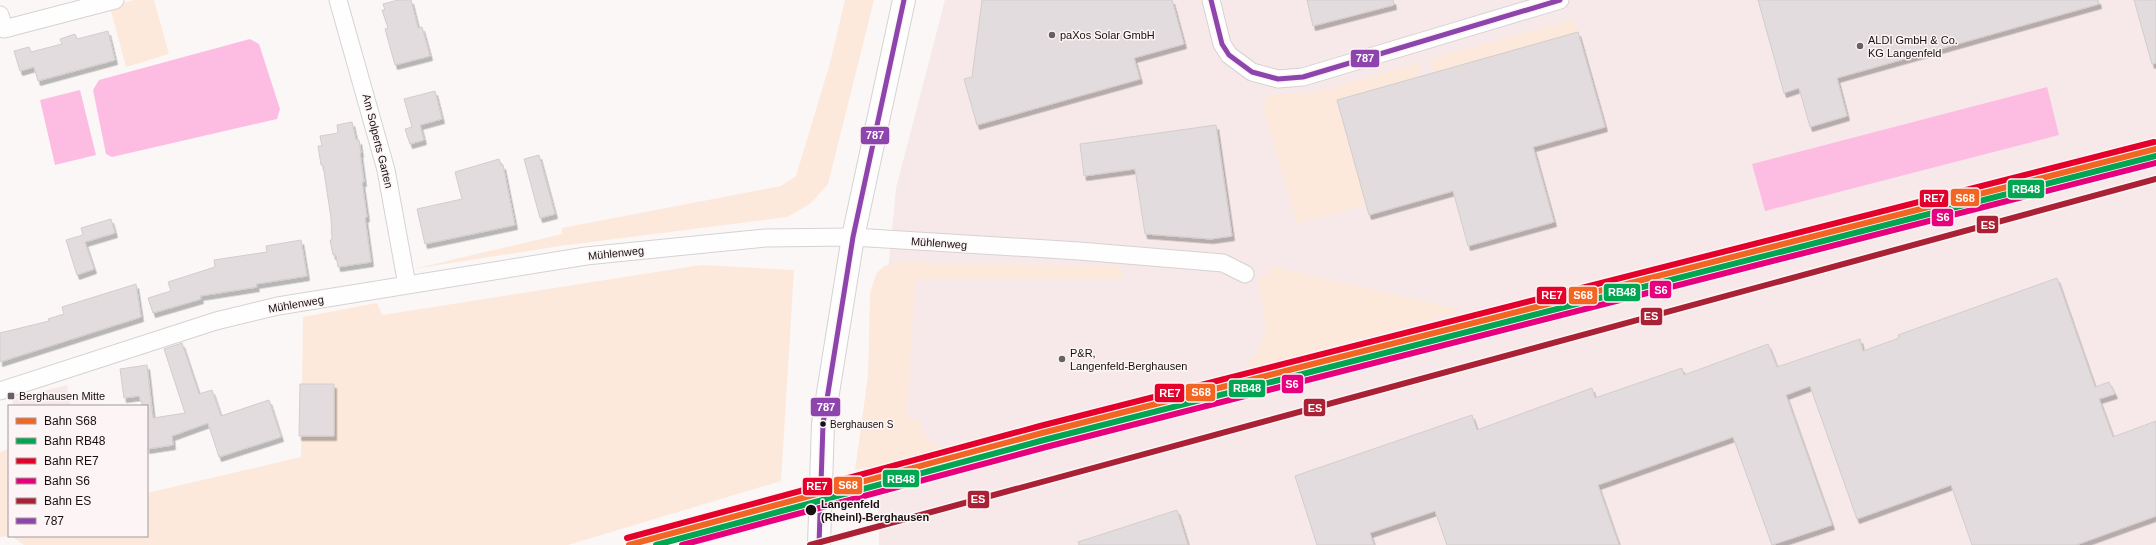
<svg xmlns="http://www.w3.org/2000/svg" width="2156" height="545" viewBox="0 0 2156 545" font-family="Arial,sans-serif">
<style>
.built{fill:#f7e9e9}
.green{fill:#fce9dc}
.water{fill:#fdbce2}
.building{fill:#e2dcde;stroke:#d2cdcd;filter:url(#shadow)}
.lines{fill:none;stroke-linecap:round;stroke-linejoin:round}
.street-casing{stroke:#d7d2d2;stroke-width:19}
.secondary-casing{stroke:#d7d2d2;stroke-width:24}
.street{stroke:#fefefe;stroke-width:17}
.secondary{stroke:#fefefe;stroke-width:22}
.bus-1-casing{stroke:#fdf5f5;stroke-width:8}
.bus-1{stroke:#8e44ad;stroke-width:5}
.rail-1-casing{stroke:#fdf5f5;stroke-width:9}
.rail-2-casing{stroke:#fdf5f5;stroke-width:9}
.rail-3-casing{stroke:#fdf5f5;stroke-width:9}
.rail-4-casing{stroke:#fdf5f5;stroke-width:9}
.rail-5-casing{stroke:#fdf5f5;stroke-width:9}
.rail-1{stroke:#f26522;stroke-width:6}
.rail-2{stroke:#00a651;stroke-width:6}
.rail-3{stroke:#e4002b;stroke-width:6}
.rail-4{stroke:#e6007e;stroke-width:6}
.rail-5{stroke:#aa2135;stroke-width:6}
.poi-dot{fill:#676161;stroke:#fdf5f5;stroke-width:1.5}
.bus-dot{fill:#171010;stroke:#fdf5f5;stroke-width:1.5}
.labels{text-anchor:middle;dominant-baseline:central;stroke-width:3;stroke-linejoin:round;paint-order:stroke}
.bus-label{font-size:10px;fill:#171010;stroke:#fdf5f5;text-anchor:start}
.poi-label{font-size:11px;fill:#171010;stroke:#fdf5f5;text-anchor:start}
.street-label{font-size:11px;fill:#171010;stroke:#fdf5f5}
.stop-label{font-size:11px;font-weight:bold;fill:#171010;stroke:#fdf5f5;text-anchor:start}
.line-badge{stroke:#fdf5f5;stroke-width:1.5}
.badge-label{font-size:11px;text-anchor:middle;font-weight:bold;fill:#fff}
</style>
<defs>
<filter id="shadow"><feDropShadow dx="2.5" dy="4.5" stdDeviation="0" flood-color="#0004"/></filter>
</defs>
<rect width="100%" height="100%" fill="#fbf7f7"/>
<path class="built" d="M945,0h1211v545h-1277l-2,-159 19,-198z
M67,385l4,20 -58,1 -1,-7z"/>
<path class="green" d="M134,0h20l15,54 -43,13 -16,-60z
M845,0h29l-46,184 -18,20 -23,13 -227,29 -147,23 149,-35v-6l219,-42 15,-10 34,-113z
M1574,19l4,13 -144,41 -4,-14z
M1419,63l4,13 -86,24 29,105 -64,17 -4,4 -33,-109 -1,-14 4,-8 44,-2z
M896,262l224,4 4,10 -5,4 -204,-1 -8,139 13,2 3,15 19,15 -51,15 -36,5 13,-94 2,-83 6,-19 8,-8z
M701,265l93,5 -13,211 -213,64h-544l-13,-9 -11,1v-85l9,-3v87h138v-43l154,-36 2,-140 74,-14 5,12z
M1270,266l193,44 -214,59 -1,-6c27,-28 15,-51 10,-85l12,-4z"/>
<path class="water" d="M250,39l9,5 21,65 -3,10 -165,38 -6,-3 -13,-64 6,-10z
M2047,87l12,48 -294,76 -13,-47z
M80,90l16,65 -41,10 -15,-65z"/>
<path class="building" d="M398,0h13l7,28 4,-1 8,29 -35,9 -10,-36 3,-1 -6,-18h3l-2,-6z
M982,0h190l12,44 -50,14 6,21 -163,46 -13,-46 8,-2z
M1307,0h86l1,5 -81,21z
M1758,0h340l1,4 -262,74 10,38 -37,11 -11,-39 -15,5z
M2134,0h22v63l-4,1z
M108,31l7,29 -77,21 -4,-14 -14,4 -6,-20 15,-4 2,5 31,-8 -2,-5 15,-5 2,5z
M1578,32l27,95 -72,20 21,75 -86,24 -15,-55 -84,24 -32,-115z
M435,91l7,28 -22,6 4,15 -14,4 -5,-15 7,-2 -8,-28z
M352,122l4,18h3l2,13h-1l4,29h-2l5,35 -2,1 6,44 -33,5 -2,-12h-3l-3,-15h2l-1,-22 -8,-53h-2l-3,-19h4l-2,-10 18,-3 -1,-8z
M1216,125l16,111 -21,3 -66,-5 -10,-65 -51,7 -4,-32z
M539,155l16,59 -15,4 -16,-59z
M499,159l2,6h2l12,60 -90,19 -8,-35 45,-10 -7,-27z
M111,219l4,14 -30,9 9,27 -17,6 -11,-35 17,-5 -2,-7z
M301,240l6,36 -51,8 1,3 -57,9 1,3 -48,14 -5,-15 23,-7 -3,-9 47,-15 -1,-7 53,-8 -1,-6z
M2057,278l38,109 14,-5 6,12 -16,5 14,38 43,-16v95l-80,29h-104l-21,-60 -94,34 -47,-133 -24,9 46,130 -60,20 -39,-108 -135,48 21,60h-172l-12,-34 -65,22 4,12h-57l-22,-69 177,-61 5,15 115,-42 3,10 87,-30 2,7 84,-31 9,23 83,-28 3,12 36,-13 -1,-3z
M136,284l5,33 -141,45v-29l49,-12 -1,-2 16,-5 -2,-7z
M182,343l17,51 13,-4 9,26 48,-16 12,37 -62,20 -11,-34 -36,13 1,9 -26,4v-43h-4l-4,-10 -15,2 -4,-29 27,-4 6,53 32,-5 -21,-64z
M300,384h34v52h-35z
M1177,510l11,35h-109l-1,-3z"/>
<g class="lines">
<g class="street-casing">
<path id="street" d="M338,0l48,170 21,115
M1211,0l11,44 7,11 23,17 26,7 25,-2 257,-77
M0,15l4,14 111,-29
M0,391l216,-70 62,-15 308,-50 179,-18 88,-1 226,14 144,12 22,11"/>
</g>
<g class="secondary-casing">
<path id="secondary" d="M819,545l4,-121 30,-187 51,-237"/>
</g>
<use href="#street" class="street"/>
<use href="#secondary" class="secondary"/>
<g class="bus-1-casing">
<path id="bus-1" d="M1211,0l11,44 7,11 23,17 26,7 25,-2 257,-77
M819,545l4,-121 30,-187 51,-237"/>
</g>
<use href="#bus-1" class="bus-1"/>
<g class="rail-1-casing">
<path id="rail-1" d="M629,545l413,-112 1114,-284"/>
</g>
<g class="rail-2-casing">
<path id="rail-2" d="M656,545l388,-105 1112,-284"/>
</g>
<g class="rail-3-casing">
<path id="rail-3" d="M627,538l413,-112 1114,-284"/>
</g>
<g class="rail-4-casing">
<path id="rail-4" d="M682,545l364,-98 1110,-284"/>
</g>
<g class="rail-5-casing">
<path id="rail-5" d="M810,545l1346,-366"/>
</g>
<use href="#rail-1" class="rail-1"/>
<use href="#rail-2" class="rail-2"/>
<use href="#rail-3" class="rail-3"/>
<use href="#rail-4" class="rail-4"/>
<use href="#rail-5" class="rail-5"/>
</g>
<g class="poi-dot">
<circle cx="1052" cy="35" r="4"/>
<circle cx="1860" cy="46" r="4"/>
<circle cx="1062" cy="359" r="4"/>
<rect x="7" y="392" width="8" height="8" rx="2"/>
</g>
<g class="bus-dot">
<circle cx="823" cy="424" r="3.5"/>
<circle cx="811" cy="510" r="6"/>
</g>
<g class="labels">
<g class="bus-label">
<text x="830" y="424">Berghausen S</text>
</g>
<g class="poi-label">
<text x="1060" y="35">paXos Solar GmbH</text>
<text x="1868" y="40">ALDI GmbH &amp; Co.<tspan x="1868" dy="13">KG Langenfeld</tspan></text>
<text x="1070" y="353">P&amp;R,<tspan x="1070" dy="13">Langenfeld-Berghausen</tspan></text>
<text x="19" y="396">Berghausen Mitte</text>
</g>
<g class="street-label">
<text transform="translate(378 141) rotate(76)">Am Solperts Garten</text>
<text transform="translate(939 243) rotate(4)">Mühlenweg</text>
<text transform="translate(616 253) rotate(-6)">Mühlenweg</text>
<text transform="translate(296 304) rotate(-10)">Mühlenweg</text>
</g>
<g class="stop-label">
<text x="821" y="504">Langenfeld<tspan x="821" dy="13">(Rheinl)-Berghausen</tspan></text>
</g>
</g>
<g class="line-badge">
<rect x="1350" y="49" width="30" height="19" rx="4" fill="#8e44ad"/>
<rect x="860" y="126" width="30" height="19" rx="4" fill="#8e44ad"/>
<rect x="2007" y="179" width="38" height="20" rx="4" fill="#00a651"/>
<rect x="1950" y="188" width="30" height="19" rx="4" fill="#f26522"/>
<rect x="1919" y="189" width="30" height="19" rx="4" fill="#e4002b"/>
<rect x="1931" y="208" width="23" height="19" rx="4" fill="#e6007e"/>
<rect x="1976" y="215" width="23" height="19" rx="4" fill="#aa2135"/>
<rect x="1649" y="280" width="23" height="19" rx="4" fill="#e6007e"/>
<rect x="1603" y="283" width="38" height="19" rx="4" fill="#00a651"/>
<rect x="1568" y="286" width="30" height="19" rx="4" fill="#f26522"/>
<rect x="1536" y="286" width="31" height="19" rx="4" fill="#e4002b"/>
<rect x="1640" y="307" width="23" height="19" rx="4" fill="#aa2135"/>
<rect x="1281" y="374" width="23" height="20" rx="4" fill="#e6007e"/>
<rect x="1228" y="379" width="38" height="19" rx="4" fill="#00a651"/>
<rect x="1185" y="383" width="31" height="19" rx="4" fill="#f26522"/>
<rect x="1154" y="383" width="31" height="20" rx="4" fill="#e4002b"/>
<rect x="810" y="397" width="31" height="20" rx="4" fill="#8e44ad"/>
<rect x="1303" y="398" width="23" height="19" rx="4" fill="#aa2135"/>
<rect x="882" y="469" width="38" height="19" rx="4" fill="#00a651"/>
<rect x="833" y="476" width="30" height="19" rx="4" fill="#f26522"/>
<rect x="802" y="477" width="31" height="19" rx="4" fill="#e4002b"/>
<rect x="967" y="490" width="23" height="19" rx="4" fill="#aa2135"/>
</g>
<g class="badge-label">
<text x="1365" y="62">787</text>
<text x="875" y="139">787</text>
<text x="2026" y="193">RB48</text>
<text x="1965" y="202">S68</text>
<text x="1934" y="202">RE7</text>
<text x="1943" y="221">S6</text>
<text x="1988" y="229">ES</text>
<text x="1661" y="294">S6</text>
<text x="1622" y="296">RB48</text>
<text x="1583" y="299">S68</text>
<text x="1552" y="299">RE7</text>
<text x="1651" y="320">ES</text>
<text x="1292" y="388">S6</text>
<text x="1247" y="392">RB48</text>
<text x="1201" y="396">S68</text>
<text x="1170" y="397">RE7</text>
<text x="826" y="411">787</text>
<text x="1315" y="412">ES</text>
<text x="901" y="483">RB48</text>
<text x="848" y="489">S68</text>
<text x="817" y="490">RE7</text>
<text x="978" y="503">ES</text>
</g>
<rect x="8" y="405" width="140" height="132" fill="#fdf5f5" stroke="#a19999"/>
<rect x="16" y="418" width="20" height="6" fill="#f26522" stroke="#a19999"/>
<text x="44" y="425" font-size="12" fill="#171010">Bahn S68</text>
<rect x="16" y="438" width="20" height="6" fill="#00a651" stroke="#a19999"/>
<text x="44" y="445" font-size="12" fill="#171010">Bahn RB48</text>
<rect x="16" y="458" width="20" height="6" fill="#e4002b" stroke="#a19999"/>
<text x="44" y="465" font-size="12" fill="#171010">Bahn RE7</text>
<rect x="16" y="478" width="20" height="6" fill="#e6007e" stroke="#a19999"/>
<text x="44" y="485" font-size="12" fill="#171010">Bahn S6</text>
<rect x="16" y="498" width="20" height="6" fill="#aa2135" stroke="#a19999"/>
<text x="44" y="505" font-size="12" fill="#171010">Bahn ES</text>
<rect x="16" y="518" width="20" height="6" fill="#8e44ad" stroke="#a19999"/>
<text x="44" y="525" font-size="12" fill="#171010">787</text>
</svg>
